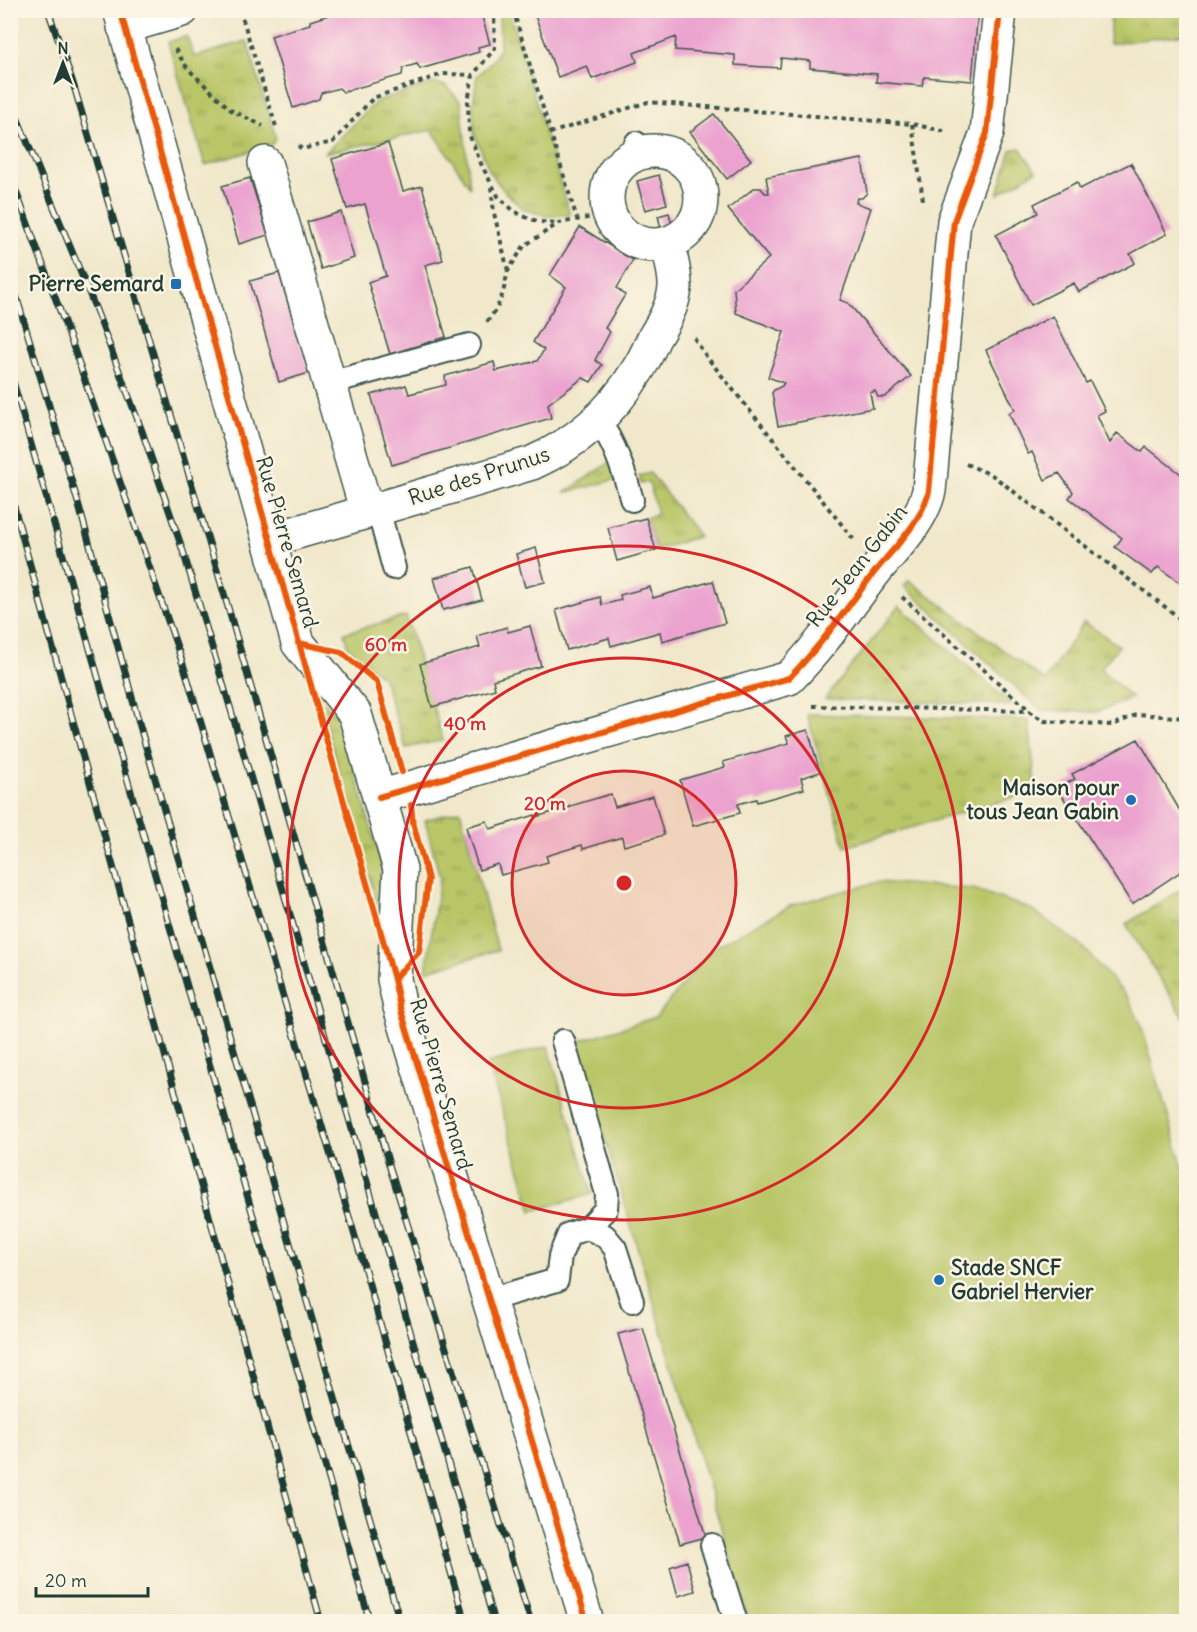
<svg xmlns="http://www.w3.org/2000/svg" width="1197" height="1632" viewBox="0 0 1197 1632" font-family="Delius,sans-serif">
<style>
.grass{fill:url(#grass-tufts);stroke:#6c824e;stroke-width:1.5}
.park{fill:#b9c668;stroke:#6c824e;stroke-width:1.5}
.building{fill:#eba2cf}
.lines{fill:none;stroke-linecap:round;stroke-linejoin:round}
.lane-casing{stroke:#3e574b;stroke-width:26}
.street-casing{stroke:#3e574b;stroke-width:36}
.path{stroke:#3e574b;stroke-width:4;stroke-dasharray:4.5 4.5;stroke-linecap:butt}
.lane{stroke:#fff;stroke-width:22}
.street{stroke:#fff;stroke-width:33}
.rail-casing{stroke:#1f3d34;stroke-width:7}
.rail{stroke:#fcf5e5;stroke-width:4.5;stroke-dasharray:14;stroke-linecap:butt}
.cycleway-casing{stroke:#fcf5e5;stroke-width:10}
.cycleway{stroke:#e8590c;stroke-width:6}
.ring{fill:none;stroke:#d62828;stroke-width:3}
.poi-dot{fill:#1f6fb2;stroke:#fcf5e5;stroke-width:2}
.labels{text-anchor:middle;stroke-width:5;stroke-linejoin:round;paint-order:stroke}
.poi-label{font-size:21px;font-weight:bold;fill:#1f3d34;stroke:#fcf5e5;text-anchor:end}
.street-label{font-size:21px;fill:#1f3d34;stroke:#fcf5e5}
.centre{fill:#d62828;stroke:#fcf5e5;stroke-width:3}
.ring-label{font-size:18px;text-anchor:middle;font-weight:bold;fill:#d62828;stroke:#fcf5e5;stroke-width:5;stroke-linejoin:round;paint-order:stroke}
</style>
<defs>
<pattern id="grass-tufts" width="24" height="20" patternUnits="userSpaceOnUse" patternTransform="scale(1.5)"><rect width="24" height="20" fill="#b9c668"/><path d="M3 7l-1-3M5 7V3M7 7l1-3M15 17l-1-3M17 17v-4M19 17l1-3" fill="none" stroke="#96a256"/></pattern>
</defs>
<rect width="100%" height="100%" fill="#fcf5e5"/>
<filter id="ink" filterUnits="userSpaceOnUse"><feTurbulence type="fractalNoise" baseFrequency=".0167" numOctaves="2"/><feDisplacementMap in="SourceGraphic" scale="12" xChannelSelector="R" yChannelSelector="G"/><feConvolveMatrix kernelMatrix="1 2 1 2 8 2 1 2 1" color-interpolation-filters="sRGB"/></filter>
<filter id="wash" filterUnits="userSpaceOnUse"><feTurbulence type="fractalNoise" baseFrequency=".008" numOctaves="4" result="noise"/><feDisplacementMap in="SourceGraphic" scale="24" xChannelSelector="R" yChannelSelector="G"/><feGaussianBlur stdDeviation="1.35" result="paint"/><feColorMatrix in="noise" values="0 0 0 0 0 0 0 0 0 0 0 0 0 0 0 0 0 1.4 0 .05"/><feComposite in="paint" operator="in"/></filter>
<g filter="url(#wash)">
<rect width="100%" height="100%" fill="#f1e8cb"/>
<path class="grass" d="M1175 10 1186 13V34L1109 44 1111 11Z
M499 11H509L570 215 546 216 524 209 507 194 491 174 474 133 473 104 477 76 493 60 500 47Z
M187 36 194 57 247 41 276 138 271 145 205 165 168 42Z
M433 83 446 86 461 102 470 187 432 130 325 153 377 101Z
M1020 148 1036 171 998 194 1011 150Z
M612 461 618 479 564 493Z
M650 473 699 536 656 550 646 518 657 514 649 482 641 484 639 476Z
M909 580 1045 681 1084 622 1119 646 1100 669 1132 698 1097 712 1041 710 904 586Z
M899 606 1012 705 825 699Z
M406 616 443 740 406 748 383 678 348 647 344 633Z
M318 697 340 719 385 877 380 914Z
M807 714 1029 720 1036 791 845 847Z
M460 810 498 950 426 971 440 878 425 820Z
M1186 886V1021L1126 924Z"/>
<path class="park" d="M878 882 973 889 1031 909 1083 947 1128 998 1141 1024 1186 1178V1621H749L576 1042 656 1017 713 948 792 905Z
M548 1046 592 1194 532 1211 488 1063Z"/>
<g id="blocks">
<path class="building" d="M344 10H480L490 44 478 47 479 52 420 69 417 64 403 68 402 75 343 92 339 88 321 93 319 99 293 108 271 36 310 24V21Z
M533 10H978L972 81 924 77 922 86 876 82 877 74 810 68V61L781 58 780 68 735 65V55L675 50 676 37 634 53 637 62 592 79 587 66 558 77Z
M714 114 751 160 727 179 690 132Z
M388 143 403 191 422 186 443 260 425 265 446 337 390 354 368 282 386 276 365 204 347 209 332 159Z
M862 159 867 193 862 198H857L856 203 871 208 840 300 848 303 911 376 885 397H878L875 391 870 393 873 408 778 426 772 393 774 390 782 386 784 383 768 377 784 332 736 313 734 289 769 258 728 209 754 188H761L765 193H769L766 177Z
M1131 163 1167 234 1130 254 1135 263 1079 292 1074 283 1031 305 996 235 1038 213 1034 204 1077 182 1080 189Z
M659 175 667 204 645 210 637 181Z
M250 178 268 235 239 244 222 186Z
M341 212 354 258 321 269 307 222Z
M669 213 673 229 662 232 658 216Z
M580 227 633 260 617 288 625 295 605 328 610 332 595 360 602 365 591 382 583 378 548 404 551 418 392 465 371 395 406 385 409 394 446 385 445 376 494 362 496 371 537 361 544 350 533 342 566 287 550 275Z
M279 273 309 373 279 382 250 281Z
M1053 316 1086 383 1090 381 1105 411 1097 415 1110 443 1117 433 1142 452 1146 447 1186 478V580L1183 585 1158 567 1152 574 1115 547 1122 538 1069 498 1073 492 1059 473 1045 480 1032 452 1028 454 1009 413 1015 410 986 350Z
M646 518 656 550 617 561 608 528Z
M536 548 545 582 525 587 516 554Z
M473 567 482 600 443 610 434 578Z
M713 581 725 623 662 641 660 632 611 646 609 638 567 650 556 610 600 597 602 605 621 600 620 595 650 587 653 598Z
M530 626 541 666 493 680 495 689 432 707 420 664 480 647 477 636 507 627 508 632Z
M808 730 820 772 801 778 804 789 757 802 756 799 738 804 740 813 693 826 680 780 725 767 723 762 789 743 786 736Z
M1138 739 1186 821V868L1132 904 1057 788 1075 779 1072 774Z
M611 794 615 807 653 796 664 835 624 846 622 837 583 849 582 845 546 856 548 862 501 875 498 864 479 870 466 827 487 821 490 829 535 815V817L571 807 570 806Z
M643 1328 706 1537 680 1544 618 1334Z
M687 1561 695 1591 678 1596 670 1567Z"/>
</g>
</g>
<g filter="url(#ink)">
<use href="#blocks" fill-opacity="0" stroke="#3e574b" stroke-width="1.5"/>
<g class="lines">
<defs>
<path id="lane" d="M636 143 640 153
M329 383 469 345
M598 420C615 443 624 472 632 500
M378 509 394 568
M563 1041 607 1194 606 1209 588 1228
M488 1300 557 1280 560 1256 569 1234 588 1228 605 1236 615 1248 632 1301
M712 1545 736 1622"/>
<path id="street" d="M120 10 298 643 355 714 400 869 394 979 400 1007 587 1622
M124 27 182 10
M607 198a47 47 0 1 1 94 0a47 47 0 1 1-94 0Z
M265 163 367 512 532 463C577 443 612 412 637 371 644 361 649 349 654 338 663 323 673 306 675 288 676 274 670 257 668 243
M270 540 367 512
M379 797 789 678C820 647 846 609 873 574 893 548 921 524 929 491L954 221 987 133 1000 10"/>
</defs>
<use href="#lane" class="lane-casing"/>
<use href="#street" class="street-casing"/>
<path class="path" d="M240 10 277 130
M494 10 495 48 473 75 468 101 469 134 482 166 498 196 514 211 523 216 540 222 559 223
M513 10 577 219
M175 49 188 69 231 110 263 126
M912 124 923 200
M550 133 648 102 912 124 948 132
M298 146 302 149 333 142 373 98 443 74 473 75
M491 187 494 213 508 271
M487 322 497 308 503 293 508 271 524 246 559 223 609 214
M694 338 706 356 855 541
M966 464 992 475 1177 616 1186 628
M902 597 1029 710
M813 706 1029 711 1044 721 1113 725 1138 714 1186 718"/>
<use href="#lane" class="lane"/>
<use href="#street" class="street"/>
<defs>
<path id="rail" d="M48 10 73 83 225 597 390 1168 531 1622
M10 100 96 310 142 431 183 551 234 720 494 1622
M10 175 73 346 186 673 363 1263 465 1622
M10 275 79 506 143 737 400 1622
M10 371 370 1622
M10 492 321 1622"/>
</defs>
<use href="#rail" class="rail-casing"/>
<use href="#rail" class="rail"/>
<defs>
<path id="cycleway" d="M120 10 394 979 400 1007 587 1622
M298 643 341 652 377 682 402 772
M379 797 789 678C820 647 846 609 873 574 893 548 921 524 929 491L954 221 987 133 1000 10
M394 979 419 952 428 879 413 822 411 805"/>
</defs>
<use href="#cycleway" class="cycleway-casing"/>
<use href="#cycleway" class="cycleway"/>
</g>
</g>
<circle cx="624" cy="883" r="112" fill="#d62828" fill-opacity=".12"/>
<g class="ring">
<circle cx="624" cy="883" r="112"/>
<circle cx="624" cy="883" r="225"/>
<circle cx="624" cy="883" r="337"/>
</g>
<g class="poi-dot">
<rect x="170" y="278" width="12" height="12" rx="3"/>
<circle cx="1131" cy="800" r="6"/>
<circle cx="939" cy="1280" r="6"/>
</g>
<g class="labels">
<g class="poi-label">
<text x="164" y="291">Pierre Semard</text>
<text x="1119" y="795">Maison pour<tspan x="1119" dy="24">tous Jean Gabin</tspan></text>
<text x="951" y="1275" text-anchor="start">Stade SNCF<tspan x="951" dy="24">Gabriel Hervier</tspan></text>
</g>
<g class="street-label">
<text transform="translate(479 476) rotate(-18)" y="7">Rue des Prunus</text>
<text transform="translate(287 542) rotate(74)" y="7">Rue Pierre Semard</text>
<text transform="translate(857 566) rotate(-52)" y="7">Rue Jean Gabin</text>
<text transform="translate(441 1084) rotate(74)" y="7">Rue Pierre Semard</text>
</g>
</g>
<circle cx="624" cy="883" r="9" class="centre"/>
<g class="ring-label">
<text x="386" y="651">60 m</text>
<text x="465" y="730">40 m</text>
<text x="545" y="810">20 m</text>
</g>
<rect width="1197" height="1632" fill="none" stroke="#fcf5e5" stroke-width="36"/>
<g transform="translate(63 63)" stroke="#fcf5e5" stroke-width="4.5" paint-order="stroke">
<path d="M0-4.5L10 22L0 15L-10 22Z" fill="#1f3d34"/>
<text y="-9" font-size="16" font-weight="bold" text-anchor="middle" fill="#1f3d34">N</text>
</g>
<path d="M36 1587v9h112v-9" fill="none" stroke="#1f3d34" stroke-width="3"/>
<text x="45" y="1587" font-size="18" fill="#1f3d34" stroke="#fcf5e5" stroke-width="4.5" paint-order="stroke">20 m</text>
</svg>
